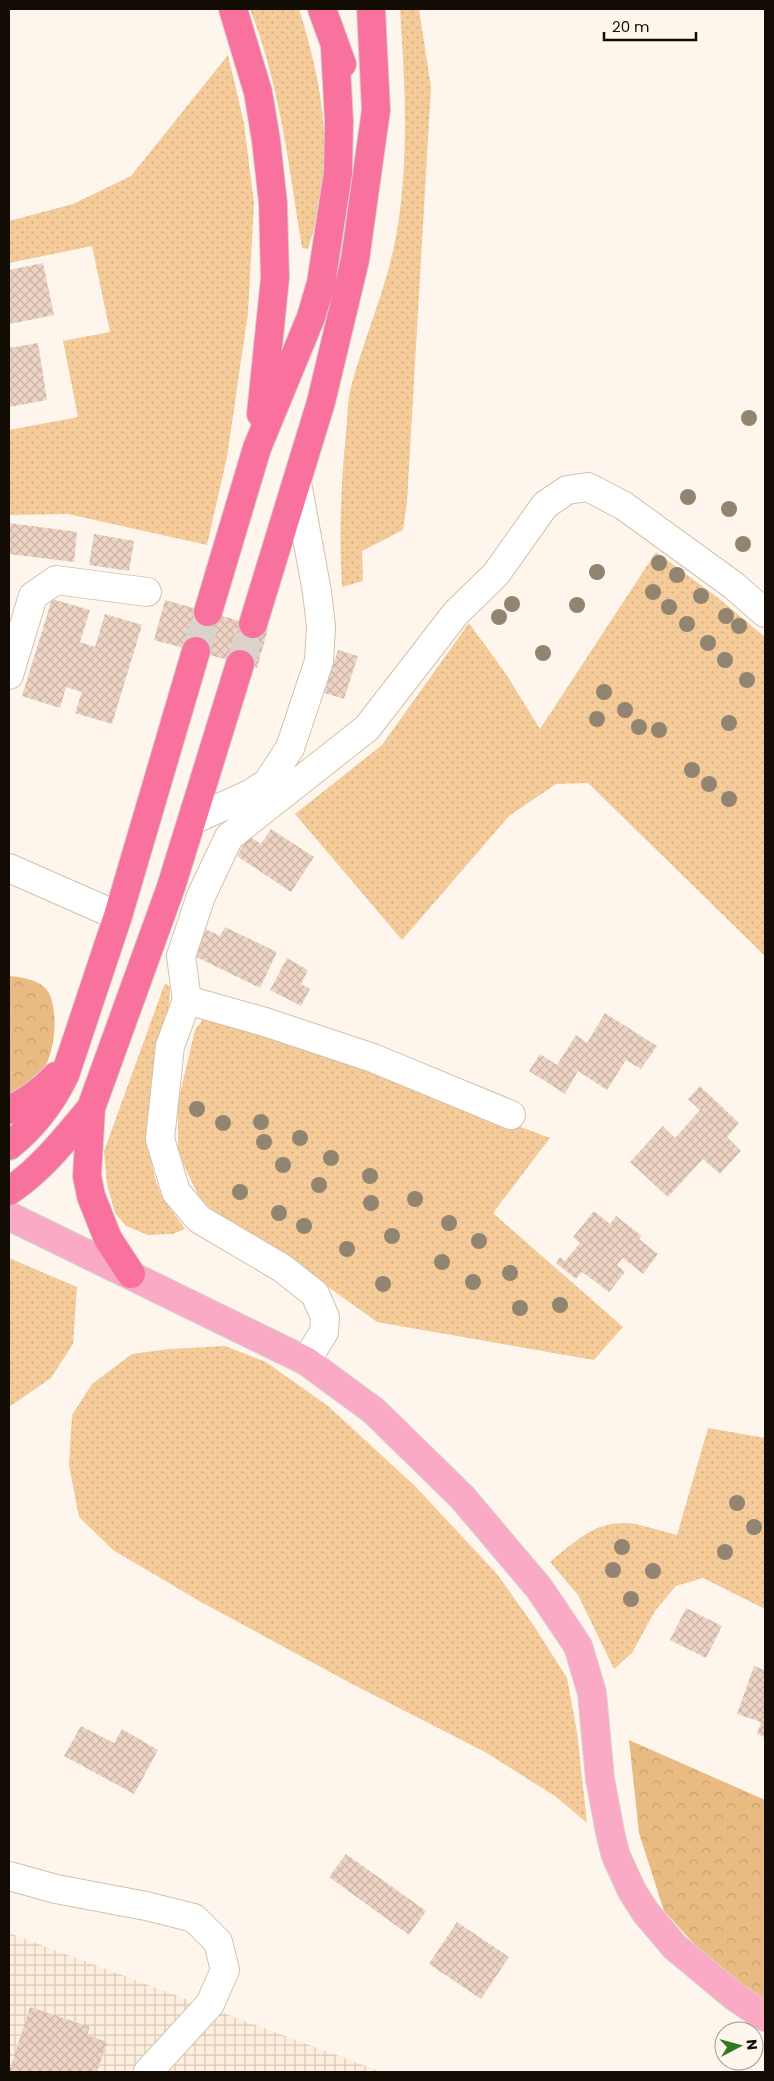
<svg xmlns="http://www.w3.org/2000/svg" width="774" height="2081" viewBox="0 0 774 2081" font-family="Poppins,sans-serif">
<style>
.industrial{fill:url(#industrial-grid)}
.grass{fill:url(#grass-dots)}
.forest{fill:url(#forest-crowns)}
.building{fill:url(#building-cross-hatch)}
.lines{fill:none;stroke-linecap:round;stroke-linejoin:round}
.highway-tunnel{stroke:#dbd3ca;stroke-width:28;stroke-dasharray:28 14;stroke-linecap:butt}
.minor-casing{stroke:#d3c1ab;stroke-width:30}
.major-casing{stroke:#d4d3d2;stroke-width:30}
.highway-casing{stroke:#d4d3d2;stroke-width:30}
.minor{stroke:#fff;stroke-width:28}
.major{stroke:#fbaac5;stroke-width:28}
.highway{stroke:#f9729e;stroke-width:28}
.tree{fill:#918471}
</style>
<defs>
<pattern id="industrial-grid" width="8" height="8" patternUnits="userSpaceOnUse" patternTransform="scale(1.25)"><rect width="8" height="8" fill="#fdeedd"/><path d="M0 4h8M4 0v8" fill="none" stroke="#d8cbbc"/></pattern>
<pattern id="grass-dots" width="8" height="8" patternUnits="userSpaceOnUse" patternTransform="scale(1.25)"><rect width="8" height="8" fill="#f4cb99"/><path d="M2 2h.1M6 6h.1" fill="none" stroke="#d0ad82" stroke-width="1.8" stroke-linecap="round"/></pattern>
<pattern id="forest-crowns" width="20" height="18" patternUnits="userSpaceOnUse" patternTransform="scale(1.25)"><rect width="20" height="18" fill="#e9bb83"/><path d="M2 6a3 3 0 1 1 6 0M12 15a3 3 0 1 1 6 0" fill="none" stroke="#c7a070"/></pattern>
<pattern id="building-cross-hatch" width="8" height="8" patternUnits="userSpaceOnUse" patternTransform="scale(1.25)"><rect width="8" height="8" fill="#ecd3c3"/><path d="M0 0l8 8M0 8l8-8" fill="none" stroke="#c9b4a6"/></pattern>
</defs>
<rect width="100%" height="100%" fill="#fef6ed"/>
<path class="industrial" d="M9 1933 382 2072H9Z"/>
<path class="grass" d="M250 9H299C325 92 336 164 308 249L302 248C289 167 280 85 250 9Z
M400 9H419L431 87 407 502 403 530 362 551 363 581 342 587C339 535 341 484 346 432 348 417 347 401 351 387 365 335 388 285 397 231 409 158 405 82 400 9Z
M228 55 244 123 254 203 248 313 227 457 207 545 68 514 9 515V430L78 417 63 341 110 332 92 246 9 263V221L73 204 131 176Z
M656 552 717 597 765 637V956L588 783 556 784 509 816 402 940 295 814 382 745 469 623 506 674 540 729Z
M165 983 170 987C170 1007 165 1027 161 1047 154 1092 139 1160 165 1201 171 1211 179 1219 185 1229L173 1234 148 1235 126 1226 115 1213 107 1184 104 1151Z
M204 1018 234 1020 550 1138 493 1213 623 1327 594 1360 377 1322 317 1279 223 1221 199 1197 178 1153V1102L195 1030Z
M9 1258 77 1287 73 1344 51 1378 9 1407Z
M225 1346 266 1362 328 1406 415 1486 497 1574 534 1626 567 1678 577 1732 587 1823 555 1796 485 1752 354 1685 201 1602 113 1550 79 1517 69 1465 72 1415 92 1384 132 1354 169 1349Z
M708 1428 765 1438V1609L703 1578 676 1586 655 1611 632 1653 614 1669 578 1595 550 1562C578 1539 600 1516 640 1525 652 1528 665 1532 677 1535Z"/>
<path class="forest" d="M9 976C22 977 42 980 49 993 59 1014 55 1053 42 1072 34 1083 20 1091 9 1098Z
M629 1740 765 1800V2007L730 1983 664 1911 639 1833Z"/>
<path class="building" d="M43 263 54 315 9 324V270Z
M38 343 47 400 9 407V348Z
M9 523 77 532 74 562 9 554Z
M94 534 134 541 129 571 89 565Z
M52 599 90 610 80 642 95 647 105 614 142 625 112 724 75 713 82 692 66 687 60 708 22 696Z
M165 600 268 629 257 668 154 640Z
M338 650 358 656 344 699 324 693Z
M271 829 314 857 291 892 237 856 249 836 261 844Z
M201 927 220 936 225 927 277 952 260 988 188 953Z
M287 958 308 970 301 984 310 989 301 1006 270 990Z
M605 1013 657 1046 641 1069 626 1060 607 1090 578 1071 565 1094 529 1071 540 1054 557 1065 576 1035 587 1043Z
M700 1086 739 1123 727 1137 741 1151 720 1174 703 1159 668 1197 630 1162 663 1126 675 1138 700 1110 688 1099Z
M594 1211 610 1224 616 1216 642 1236 639 1239 658 1254 643 1274 623 1258 617 1265 625 1272 609 1292 582 1272 576 1279 556 1263 560 1257 565 1261 580 1243 573 1237Z
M686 1608 722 1626 706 1658 670 1640Z
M754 1666 765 1670V1737L757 1734 761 1722 737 1714Z
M81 1726 114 1743 122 1729 158 1750 134 1794 64 1756Z
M346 1854 426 1911 409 1935 329 1877Z
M457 1922 509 1957 481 1999 429 1964Z
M30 2007 90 2027 87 2035 107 2042 97 2072H9Z"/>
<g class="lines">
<path class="highway-tunnel" d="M196 651 208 612
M240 664 253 624"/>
<defs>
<path id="minor" d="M9 675 33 596 56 580 147 592
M193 820 250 794 267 783 290 748 319 661 321 626 317 592 297 483
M9 868 118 916
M187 1000 265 1022 373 1058 511 1115
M306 1361 324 1332 325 1317 315 1294 282 1268 199 1219 176 1192 160 1139 170 1046 187 1000 181 956 201 896 229 837 367 728 456 613 496 574 545 505 567 490 588 487 624 506 733 585 765 613
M9 1876 56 1889 146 1906 194 1918 218 1942 225 1970 210 2004 148 2072"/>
<path id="major" d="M9 1216 306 1361 374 1411 462 1497 539 1588 578 1646 592 1693 600 1779 611 1837 616 1856 632 1891 646 1913 675 1947 735 1997 765 2017"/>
<path id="highway" d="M233 9 258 92 266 140 273 203 275 278 261 414
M322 9 342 64
M208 612 257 448 311 317 321 283 338 173 339 121 335 47
M253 624 321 402 355 260 376 110 371 9
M9 1110C28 1101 42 1091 56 1076
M9 1146C34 1126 51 1104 65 1075L118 916 196 651
M9 1191C41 1170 66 1138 91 1108
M131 1274 108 1239 91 1196 87 1176 91 1108 171 887 240 664"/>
</defs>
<use href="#minor" class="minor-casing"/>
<use href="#major" class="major-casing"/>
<use href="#highway" class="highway-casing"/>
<use href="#minor" class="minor"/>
<use href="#major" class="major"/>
<use href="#highway" class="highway"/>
</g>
<g class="tree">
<circle cx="749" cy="418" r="8"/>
<circle cx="688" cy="497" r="8"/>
<circle cx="729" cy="509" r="8"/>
<circle cx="743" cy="544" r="8"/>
<circle cx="659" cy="563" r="8"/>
<circle cx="597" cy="572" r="8"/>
<circle cx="677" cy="575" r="8"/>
<circle cx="653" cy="592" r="8"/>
<circle cx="701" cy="596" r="8"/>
<circle cx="512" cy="604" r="8"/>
<circle cx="577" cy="605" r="8"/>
<circle cx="669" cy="607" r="8"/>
<circle cx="726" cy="616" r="8"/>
<circle cx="499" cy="617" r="8"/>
<circle cx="687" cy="624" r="8"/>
<circle cx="739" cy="626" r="8"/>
<circle cx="708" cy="643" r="8"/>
<circle cx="543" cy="653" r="8"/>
<circle cx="725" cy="660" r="8"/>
<circle cx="747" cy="680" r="8"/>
<circle cx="604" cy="692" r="8"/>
<circle cx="625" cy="710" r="8"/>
<circle cx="597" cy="719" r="8"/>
<circle cx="729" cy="723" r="8"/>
<circle cx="639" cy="727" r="8"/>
<circle cx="659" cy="730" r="8"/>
<circle cx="692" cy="770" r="8"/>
<circle cx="709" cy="784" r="8"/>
<circle cx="729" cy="799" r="8"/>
<circle cx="197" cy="1109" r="8"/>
<circle cx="261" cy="1122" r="8"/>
<circle cx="223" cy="1123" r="8"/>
<circle cx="300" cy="1138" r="8"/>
<circle cx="264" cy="1142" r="8"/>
<circle cx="331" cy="1158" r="8"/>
<circle cx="283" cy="1165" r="8"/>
<circle cx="370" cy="1176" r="8"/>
<circle cx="319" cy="1185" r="8"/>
<circle cx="240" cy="1192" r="8"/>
<circle cx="415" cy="1199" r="8"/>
<circle cx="371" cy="1203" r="8"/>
<circle cx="279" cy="1213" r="8"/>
<circle cx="449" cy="1223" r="8"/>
<circle cx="304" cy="1226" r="8"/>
<circle cx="392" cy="1236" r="8"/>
<circle cx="479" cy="1241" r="8"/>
<circle cx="347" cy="1249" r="8"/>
<circle cx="442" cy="1262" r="8"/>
<circle cx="510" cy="1273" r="8"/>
<circle cx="473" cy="1282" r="8"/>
<circle cx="383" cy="1284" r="8"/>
<circle cx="560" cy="1305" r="8"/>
<circle cx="520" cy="1308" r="8"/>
<circle cx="737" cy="1503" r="8"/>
<circle cx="754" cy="1527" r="8"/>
<circle cx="622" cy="1547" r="8"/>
<circle cx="725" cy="1552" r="8"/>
<circle cx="613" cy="1570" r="8"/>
<circle cx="653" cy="1571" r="8"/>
<circle cx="631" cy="1599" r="8"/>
</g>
<rect width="774" height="2081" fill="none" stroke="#120c05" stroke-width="20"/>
<g transform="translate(739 2046) rotate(84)"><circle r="24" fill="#fef6ed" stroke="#a09890"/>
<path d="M0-4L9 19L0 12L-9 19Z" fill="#2e7a22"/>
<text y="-8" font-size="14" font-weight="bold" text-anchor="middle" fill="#120c05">N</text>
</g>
<path d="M604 32v8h92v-8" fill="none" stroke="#120c05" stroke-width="2.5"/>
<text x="612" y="32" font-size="15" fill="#120c05" stroke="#fef6ed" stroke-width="4" paint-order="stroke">20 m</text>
</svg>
